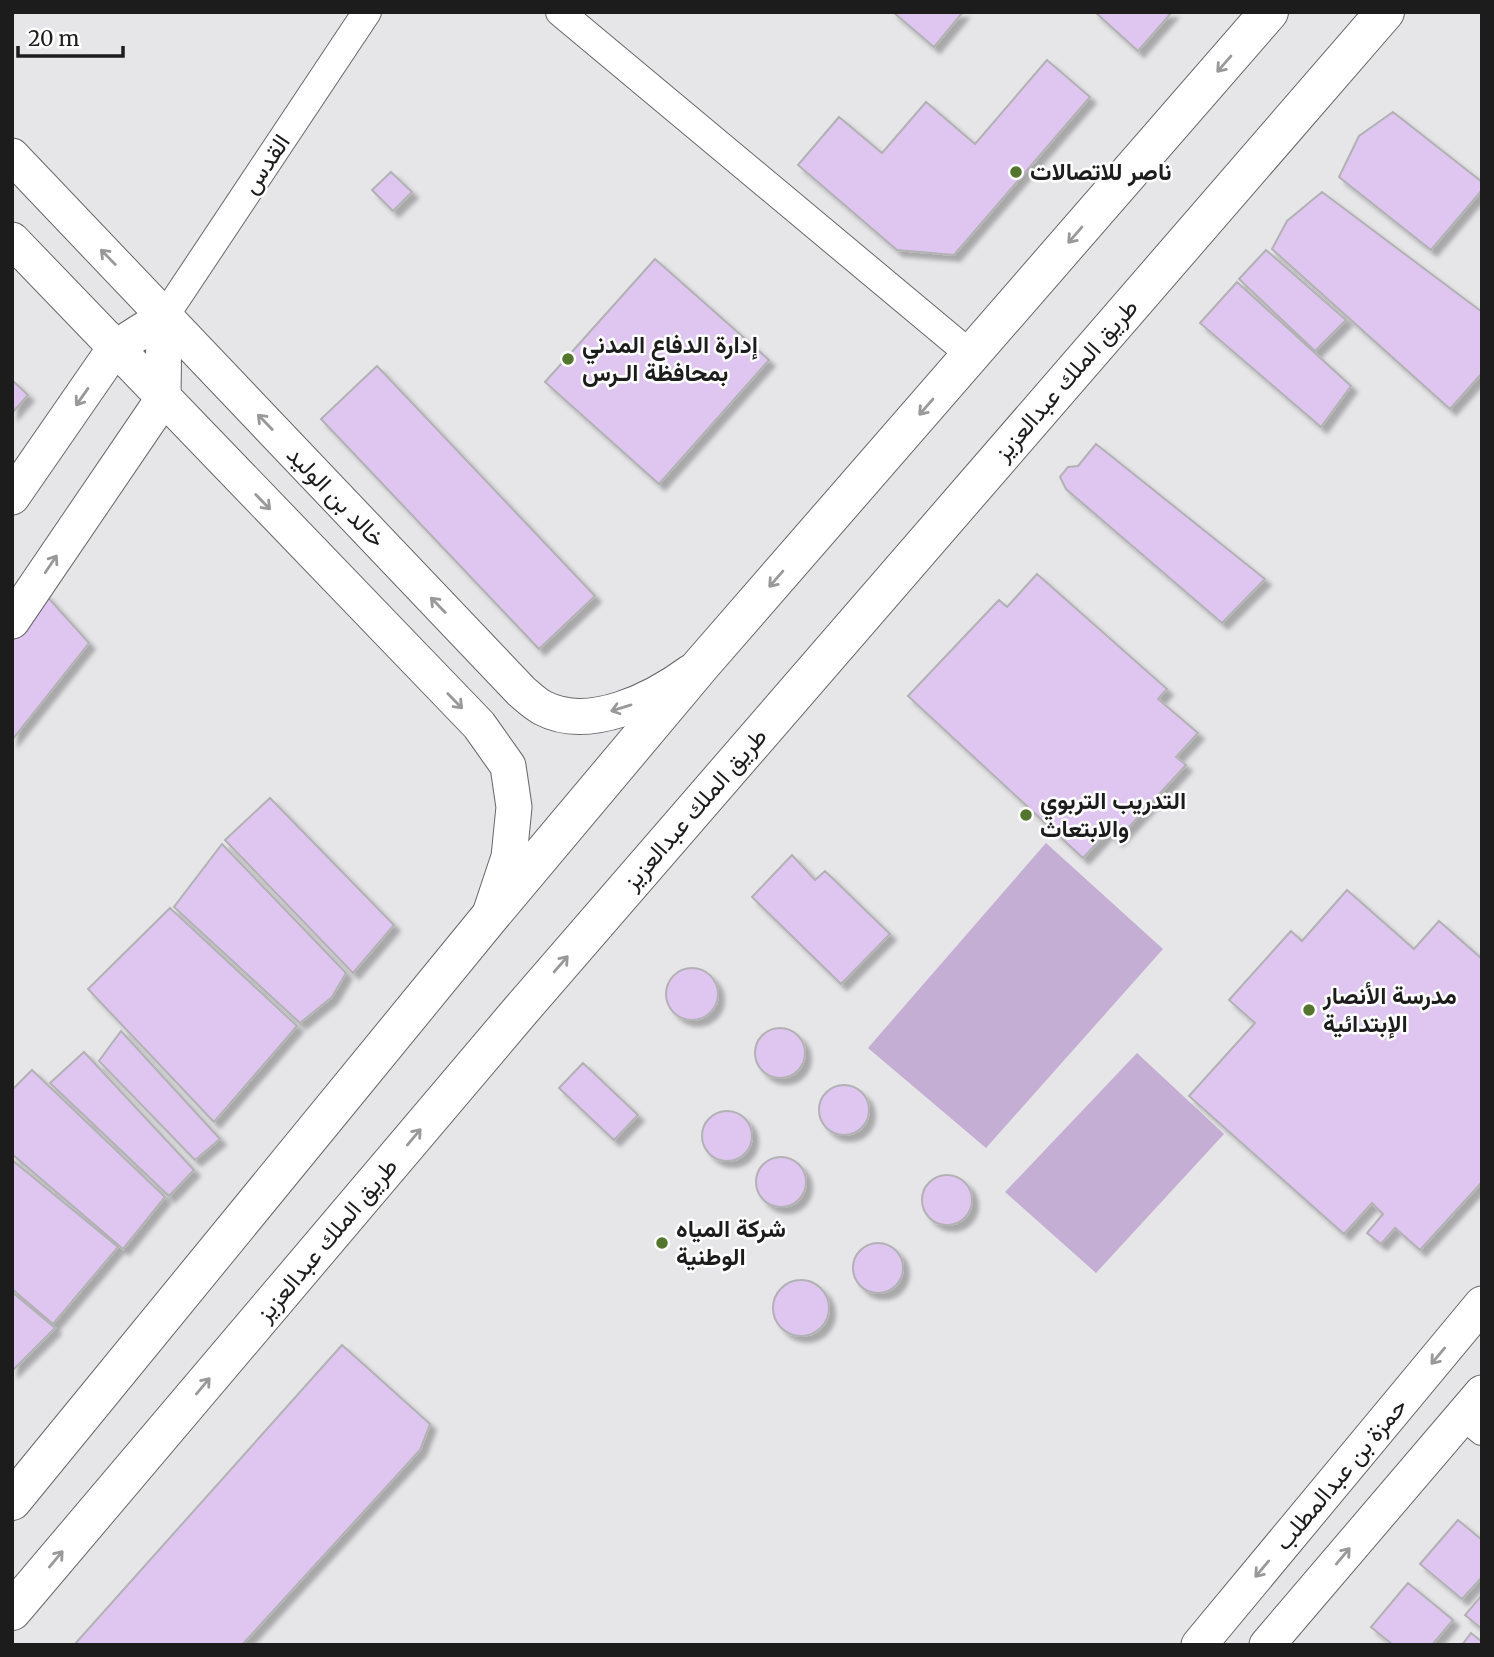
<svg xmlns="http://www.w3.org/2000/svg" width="1494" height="1657" viewBox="0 0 1494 1657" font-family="Merriweather,Vazirmatn,serif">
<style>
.green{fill:#c4aed4}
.building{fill:#dfc6f1;stroke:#b2b1b4;stroke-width:2;filter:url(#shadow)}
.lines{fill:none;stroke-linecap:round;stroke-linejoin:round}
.minor-casing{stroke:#686669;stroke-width:30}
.tertiary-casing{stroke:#686669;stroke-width:37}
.trunk-casing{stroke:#686669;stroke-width:40}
.minor{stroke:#fff;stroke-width:28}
.tertiary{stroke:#fff;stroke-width:35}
.trunk{stroke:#fff;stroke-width:38}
.oneway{stroke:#999}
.poi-dot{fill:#53752d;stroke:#fff;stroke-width:2.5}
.labels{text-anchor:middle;stroke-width:5;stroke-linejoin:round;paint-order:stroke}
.street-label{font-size:24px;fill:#1c1c1d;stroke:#fff}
.poi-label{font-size:24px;font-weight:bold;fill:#1c1c1d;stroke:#fff;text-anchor:start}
</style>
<defs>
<filter id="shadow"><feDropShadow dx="6" dy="6" stdDeviation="2" flood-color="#0004"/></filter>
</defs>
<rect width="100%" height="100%" fill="#e6e5e7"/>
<path class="green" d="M1046 843 1163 949 986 1148 868 1048Z
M1137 1053 1224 1134 1096 1273 1005 1192Z"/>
<path class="building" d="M893 12H963L934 47Z
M1095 12H1172L1138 51Z
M1047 60 1090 97 954 255 897 250 798 165 839 117 882 153 926 102 975 144Z
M1393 112 1482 182V190L1431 250 1339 177 1359 136Z
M391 172 412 192 393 211 372 190Z
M1322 192 1482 312V373L1450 409 1272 249 1287 221Z
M1266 250 1346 320 1315 351 1239 279Z
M655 259 769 360 659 484 545 382Z
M1237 282 1351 386 1321 427 1200 323Z
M377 366 595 596 539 649 321 419Z
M12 380 28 395 12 413Z
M1096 444 1265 579 1222 623 1066 489 1060 477 1068 467 1078 466Z
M1037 574 1167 689 1158 699 1198 733 1176 757 1186 765 1117 840 1108 831 1083 858 908 696 999 600 1007 607Z
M44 593 89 643 12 740V639Z
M270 798 394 925 353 973 225 840Z
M222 844 346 973 332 997 300 1023 174 907Z
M792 855 815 880 825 871 890 934 841 984 752 897Z
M1347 890 1414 949 1439 921 1482 959V1182L1420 1250 1395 1228 1381 1244 1367 1233 1383 1214 1372 1203 1344 1234 1189 1096 1255 1023 1229 1000 1291 931 1302 941Z
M170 908 297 1026 214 1122 88 989Z
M666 994a26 26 0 1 1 52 0a26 26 0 1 1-52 0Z
M755 1053a25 25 0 1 1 50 0a25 25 0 1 1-50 0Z
M121 1031 220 1139 195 1160 99 1061Z
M84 1052 194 1170 169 1196 50 1083Z
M583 1063 638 1115 614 1140 559 1088Z
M32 1070 165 1197 123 1249 12 1154V1090Z
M819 1110a25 25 0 1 1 50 0a25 25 0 1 1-50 0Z
M702 1136a25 25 0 1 1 50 0a25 25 0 1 1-50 0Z
M756 1182a25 25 0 1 1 50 0a25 25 0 1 1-50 0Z
M12 1160 118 1247 53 1324 12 1289Z
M922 1200a25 25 0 1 1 50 0a25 25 0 1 1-50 0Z
M853 1268a25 25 0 1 1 50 0a25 25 0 1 1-50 0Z
M773 1308a28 28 0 1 1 56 0a28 28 0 1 1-56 0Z
M12 1292 55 1328 12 1371Z
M342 1345 430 1424 420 1450 242 1645H74Z
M1458 1520 1482 1540V1577L1462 1599 1420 1564Z
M1408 1583 1453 1620 1432 1645H1393L1371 1627Z
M1482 1595V1629L1465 1615Z
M1471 1633 1482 1642V1645H1462Z"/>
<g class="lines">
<defs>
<path id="minor" d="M560 12 971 355
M164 317 367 12
M1463 1415 1482 1431"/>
<path id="tertiary" d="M12 156 521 691C528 697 535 704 543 708 589 732 653 700 691 672
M12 240 479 725 508 766 514 807 509 857 490 914
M12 497 115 348 164 317
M12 621 163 399 164 317
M1199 1645 1482 1304
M1267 1645 1482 1393"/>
<path id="trunk" d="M12 1501 488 919 702 664 1269 12
M12 1611 521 1010 1385 12"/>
</defs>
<use href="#minor" class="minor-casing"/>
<use href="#tertiary" class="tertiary-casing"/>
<use href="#trunk" class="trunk-casing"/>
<use href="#minor" class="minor"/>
<use href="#tertiary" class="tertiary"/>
<use href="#trunk" class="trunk"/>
</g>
<defs><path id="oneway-shaft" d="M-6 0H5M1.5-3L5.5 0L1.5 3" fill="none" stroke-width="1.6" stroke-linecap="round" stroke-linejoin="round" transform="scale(1.75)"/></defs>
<g class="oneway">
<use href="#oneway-shaft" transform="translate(1224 64) rotate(131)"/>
<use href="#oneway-shaft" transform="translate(1075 235) rotate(131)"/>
<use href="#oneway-shaft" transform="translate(108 257) rotate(-134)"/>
<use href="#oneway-shaft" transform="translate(82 397) rotate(125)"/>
<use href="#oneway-shaft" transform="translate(926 407) rotate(131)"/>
<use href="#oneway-shaft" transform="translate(265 422) rotate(-134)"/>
<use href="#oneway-shaft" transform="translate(263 502) rotate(46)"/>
<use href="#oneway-shaft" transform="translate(51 564) rotate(-56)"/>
<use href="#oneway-shaft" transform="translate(776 579) rotate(131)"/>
<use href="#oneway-shaft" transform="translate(438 605) rotate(-134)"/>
<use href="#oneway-shaft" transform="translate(455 701) rotate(46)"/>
<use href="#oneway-shaft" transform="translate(621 708) rotate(163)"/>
<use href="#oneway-shaft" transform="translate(561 964) rotate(-49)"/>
<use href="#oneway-shaft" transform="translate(414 1137) rotate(-50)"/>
<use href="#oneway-shaft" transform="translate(1438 1356) rotate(130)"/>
<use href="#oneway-shaft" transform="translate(203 1386) rotate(-50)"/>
<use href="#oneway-shaft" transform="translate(1343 1556) rotate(-50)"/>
<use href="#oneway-shaft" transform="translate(56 1559) rotate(-50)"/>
<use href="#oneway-shaft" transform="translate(1262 1569) rotate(130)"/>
</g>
<g class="poi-dot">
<circle cx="1016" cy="172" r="7"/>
<circle cx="568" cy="359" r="7"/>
<circle cx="1026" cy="815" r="7"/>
<circle cx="1309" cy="1010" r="7"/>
<circle cx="662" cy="1243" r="7"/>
</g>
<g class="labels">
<g class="street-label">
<text transform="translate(266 164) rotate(-56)" y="8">القدس</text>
<text transform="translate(1066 380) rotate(-49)" y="8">طريق الملك عبدالعزيز</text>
<text transform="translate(336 497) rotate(46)" y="8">خالد بن الوليد</text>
<text transform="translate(695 809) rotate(-49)" y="8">طريق الملك عبدالعزيز</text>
<text transform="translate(327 1240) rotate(-50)" y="8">طريق الملك عبدالعزيز</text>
<text transform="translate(1341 1474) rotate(-50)" y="8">حمزة بن عبدالمطلب</text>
</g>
<g class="poi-label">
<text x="1030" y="180">ناصر للاتصالات</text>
<text x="582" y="353">إدارة الدفاع المدني<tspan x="582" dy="28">بمحافظة الـرس</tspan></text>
<text x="1040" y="809">التدريب التربوي<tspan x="1040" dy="28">والابتعاث</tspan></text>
<text x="1323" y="1004">مدرسة الأنصار<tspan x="1323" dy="28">الإبتدائية</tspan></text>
<text x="676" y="1237">شركة المياه<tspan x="676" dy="28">الوطنية</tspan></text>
</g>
</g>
<rect width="1494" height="1657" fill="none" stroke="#1c1c1d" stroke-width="28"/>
<path d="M18 46v10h105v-10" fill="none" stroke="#1c1c1d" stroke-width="3.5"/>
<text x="28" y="46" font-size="21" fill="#1c1c1d" stroke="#ffffff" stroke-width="5" paint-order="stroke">20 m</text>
</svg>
